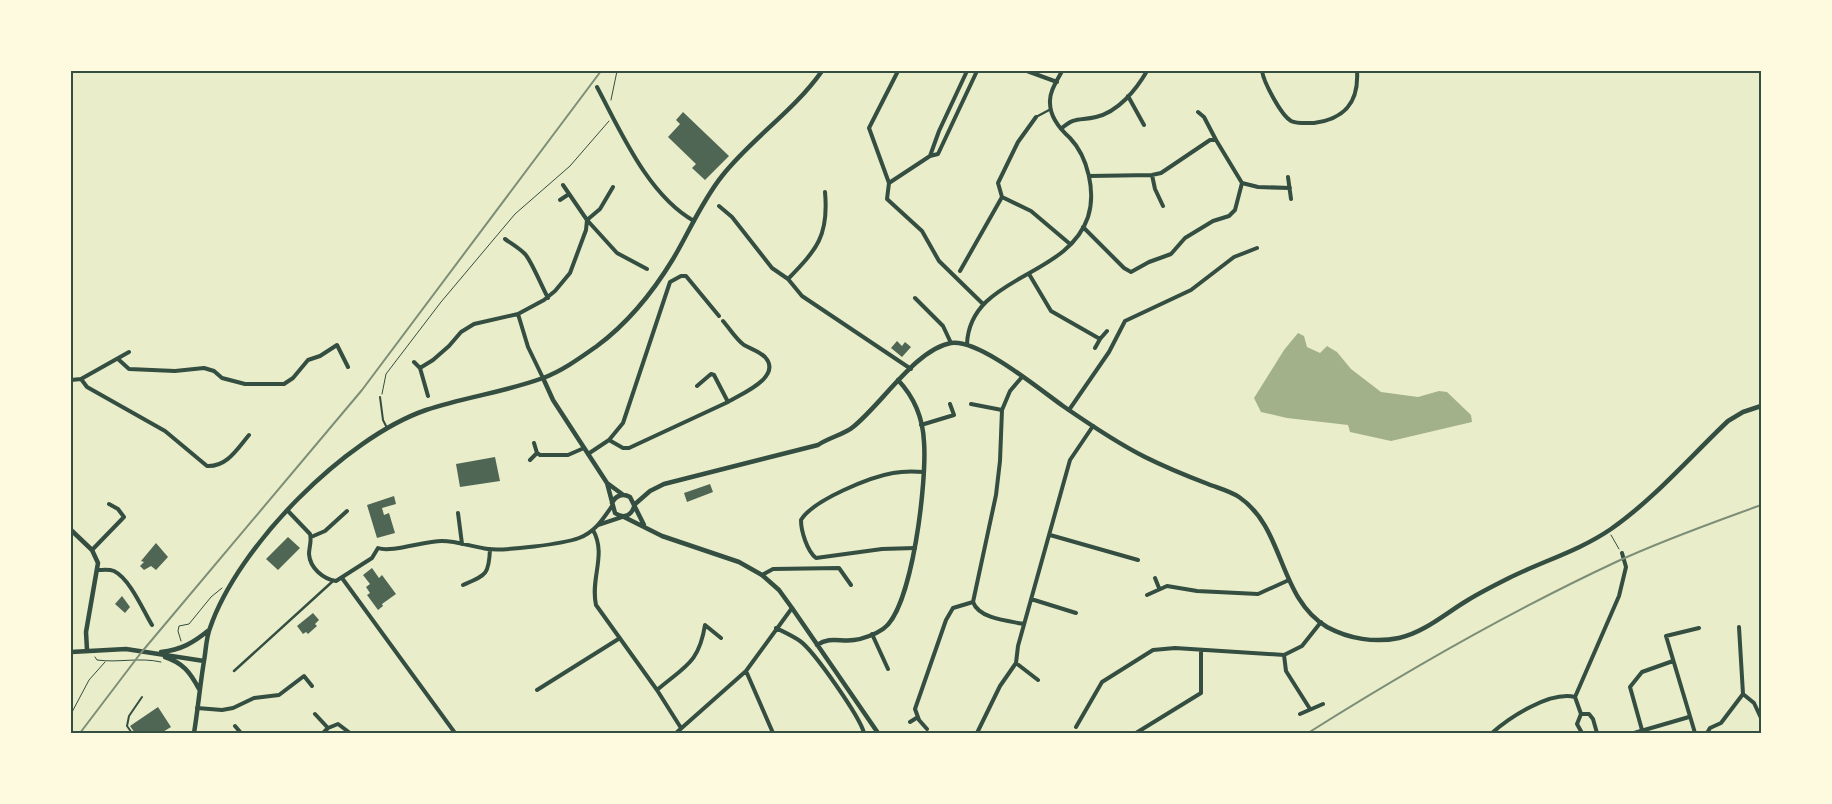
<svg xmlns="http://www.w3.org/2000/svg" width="1832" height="804" viewBox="0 0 1832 804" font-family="'Playfair Display',serif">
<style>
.water{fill:#a3b18a}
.building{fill:#4f6655}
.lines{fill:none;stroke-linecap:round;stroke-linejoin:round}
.path{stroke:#344e41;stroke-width:1}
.service{stroke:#344e41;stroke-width:2}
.pedestrian{stroke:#344e41;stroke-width:2.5}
.minor{stroke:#344e41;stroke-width:4}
.tertiary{stroke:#344e41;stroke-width:4.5}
.rail{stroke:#7c8e77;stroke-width:2}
.neatline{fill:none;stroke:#344e41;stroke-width:2}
</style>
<rect width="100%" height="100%" fill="#e9edc9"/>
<path class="water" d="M1298 333 1304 336 1307 347 1320 353 1327 346 1337 352 1351 369 1381 392 1418 397 1439 391 1447 392 1471 415 1472 422 1391 441 1350 432 1348 425 1287 418 1261 412 1254 398 1284 350Z"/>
<path class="building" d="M683 112 729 156 705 180 692 168 696 164 668 137 680 124 676 120Z
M897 341 902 346 905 342 911 347 902 357 891 348Z
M495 457 500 481 460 487 456 464Z
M710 484 713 492 687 502 684 493Z
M394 496 396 504 382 508 384 515 389 513 395 533 377 538 367 505Z
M288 537 300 548 278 570 266 559Z
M156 543 168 557 156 570 151 566 144 570 140 566 144 562 141 561Z
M372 568 379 578 382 575 396 594 382 604 383 606 378 610 367 595 370 593 366 587 370 584 363 575Z
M122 596 130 607 125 613 115 604Z
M313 613 319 620 315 624 317 626 308 634 306 632 303 634 297 626Z
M158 707 171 727 161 733H135L130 726Z"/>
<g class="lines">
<path class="path" d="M611 100 617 71
M382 394 386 374 441 302 515 214 570 166 609 121
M1611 535 1619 549
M181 641 178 631 179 626 189 624 211 597 222 588
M95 657 97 660C118 663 140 657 161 662
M71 714 89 680 105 662"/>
<path class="service" d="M380 397 383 420 387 428
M132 733 127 726 129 716 142 697"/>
<path class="pedestrian" d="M1036 117 1051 109
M234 671 333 581"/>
<path class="minor" d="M898 71 869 128 889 183 887 199 922 231 939 261 983 304
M1027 71 1057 82
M1262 71C1264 83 1281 115 1291 121 1297 124 1307 123 1314 123 1345 119 1359 102 1357 71
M597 87C621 132 648 195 694 221
M1128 96 1144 125
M1198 112 1204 117 1216 140
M1036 117 1018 142 998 183 1002 197 1031 211 1070 244
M1061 129C1075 116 1080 121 1096 117 1118 112 1136 90 1147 71
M930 156 938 154 977 71
M1152 175 1155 189 1163 206
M1089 176 1152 175 1161 173 1210 140H1216L1242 183 1258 187 1290 188
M1288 177 1291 199
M889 183 930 156 939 131 967 71
M613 187 600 209 587 220 617 253 647 269
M560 200 569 194
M719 206 732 217 772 268 788 279 802 296 911 369
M1083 227 1124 268 1131 272 1149 262 1171 254 1185 238 1213 221 1229 216 1235 210 1242 183
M505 239C512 244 519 248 525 254 531 260 542 287 548 298
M960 271 1002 197
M1029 274 1051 311 1100 339 1107 331
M788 279C817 249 829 236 825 192
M915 298 943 326 951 343
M518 314 528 347 543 378
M967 344C970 275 1067 279 1088 217 1096 192 1088 157 1070 138 1060 129 1050 117 1050 103 1049 92 1057 81 1062 71
M1095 348 1100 339
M118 359 129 369 175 371 204 368 214 371 222 378 245 384H284L293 378 308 360 320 356 337 345 348 367
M414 362 420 368 428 396
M420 368 433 360 449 346 461 332 474 324 518 314 544 300 555 291 570 273 586 230 587 220 563 185
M1022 377 1010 391 1002 410 1000 461 996 495 973 602C979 619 1009 621 1024 624
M81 379 87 387 165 431 207 466C227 467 237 449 249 435
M71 380 81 379 129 352
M697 386 711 374 714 375 728 402C741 394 783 377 765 357 759 351 751 349 744 345 736 339 730 329 723 321
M971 404 1002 410
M1069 410 1109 352 1125 321 1191 290 1234 257 1257 248
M921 425 954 415 950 404
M609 440 623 448H629L728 402
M534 443 537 453 540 455H568L584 448
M588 454 609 440 623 423 670 282 681 276H686L719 316
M530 460 537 453
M288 511 310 534C312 541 309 547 309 554 310 568 323 579 336 581L372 558 378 548C391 553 424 541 442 541 457 541 473 547 488 549 506 551 563 544 579 538 595 532 603 519 612 506
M458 513 462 544
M598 525 622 517
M593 530C607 555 590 578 596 605L657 690 681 728
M1050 535 1138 560
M311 537 325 531 347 511
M915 548 882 549 816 558C807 551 801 531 801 520 813 500 870 477 893 473 903 471 913 471 924 472
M92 550 124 517 118 509 109 504
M98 570C103 570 109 569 114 571 130 579 143 610 152 625
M762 575 773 569 839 568 851 585
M342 578 455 733
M1155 578 1159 588
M463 585C486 575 489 575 490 549
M1147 595 1167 586 1197 591 1258 594 1289 580
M1031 599 1076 613
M776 628C784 632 793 636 800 641 814 651 860 717 864 733
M872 634 888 669
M1284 655 1286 671 1310 709
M1016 663 1038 680
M746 671 773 733
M537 690 620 638
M657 690C685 666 699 663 705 625L721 638
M1743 694 1754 703 1761 718
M197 708 222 710 233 708 254 698 279 695 304 676 312 686
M315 714 328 728
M1300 714 1323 704
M1581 714 1575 697 1619 596 1626 567 1622 553
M910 722 918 717
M235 726 241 733
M1076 727 1102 682 1153 650 1175 648 1284 655 1302 646 1321 622
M927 729 919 720 915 709 946 620 953 608 973 602
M1642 730 1630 687 1642 672 1673 661
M323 733 328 728 338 724 350 733
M676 733 746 671 792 608
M977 733 1000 686 1016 663 1018 646 1070 460 1093 426
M1136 733 1201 693V650
M1492 733C1510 717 1550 691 1575 697
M1582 733 1577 724 1581 714H1589L1593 719 1597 733
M1634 733 1689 717
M1695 733 1666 636 1699 628
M1707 733 1710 728 1721 723 1743 694 1739 627"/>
<path class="tertiary" d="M543 378 553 400 607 483 615 513C623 519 631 516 634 507
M607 483 622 494
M612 503C616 495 623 493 630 497L644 525
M634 505 650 491 664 484 818 445C828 438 845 434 853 427 881 405 916 349 951 343 979 339 1039 389 1063 406 1089 424 1117 443 1145 457 1165 467 1187 476 1208 484 1218 488 1230 491 1239 497 1285 528 1278 598 1327 627 1349 639 1375 643 1399 638 1425 632 1446 613 1468 600 1481 592 1495 585 1509 578 1543 561 1579 551 1611 529 1654 499 1690 457 1728 421L1743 412 1761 406
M624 517 662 536 739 562 762 575 779 590 792 608 878 733
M71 530 92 550 98 563 86 632 87 650
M817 645C830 636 840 642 854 640 863 639 876 634 883 629 913 608 927 479 924 442 923 419 914 397 898 380
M71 652 126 649 204 661
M161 652C181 650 193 643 209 630
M165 657C183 663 190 672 199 689
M194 733C198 709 200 685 204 661 206 650 206 638 210 628 238 546 345 438 426 410 465 397 505 392 543 378 562 371 580 358 597 346 628 323 653 292 673 259 689 232 702 201 722 176 752 138 794 111 822 71"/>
<path class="rail" d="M80 733 140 654 362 390 601 71
M1308 733C1408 670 1509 612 1616 562 1663 540 1712 523 1761 505"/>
</g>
<rect width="1832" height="804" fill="none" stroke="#fefae0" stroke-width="145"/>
<rect x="72" y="72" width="1688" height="660" class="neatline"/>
</svg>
